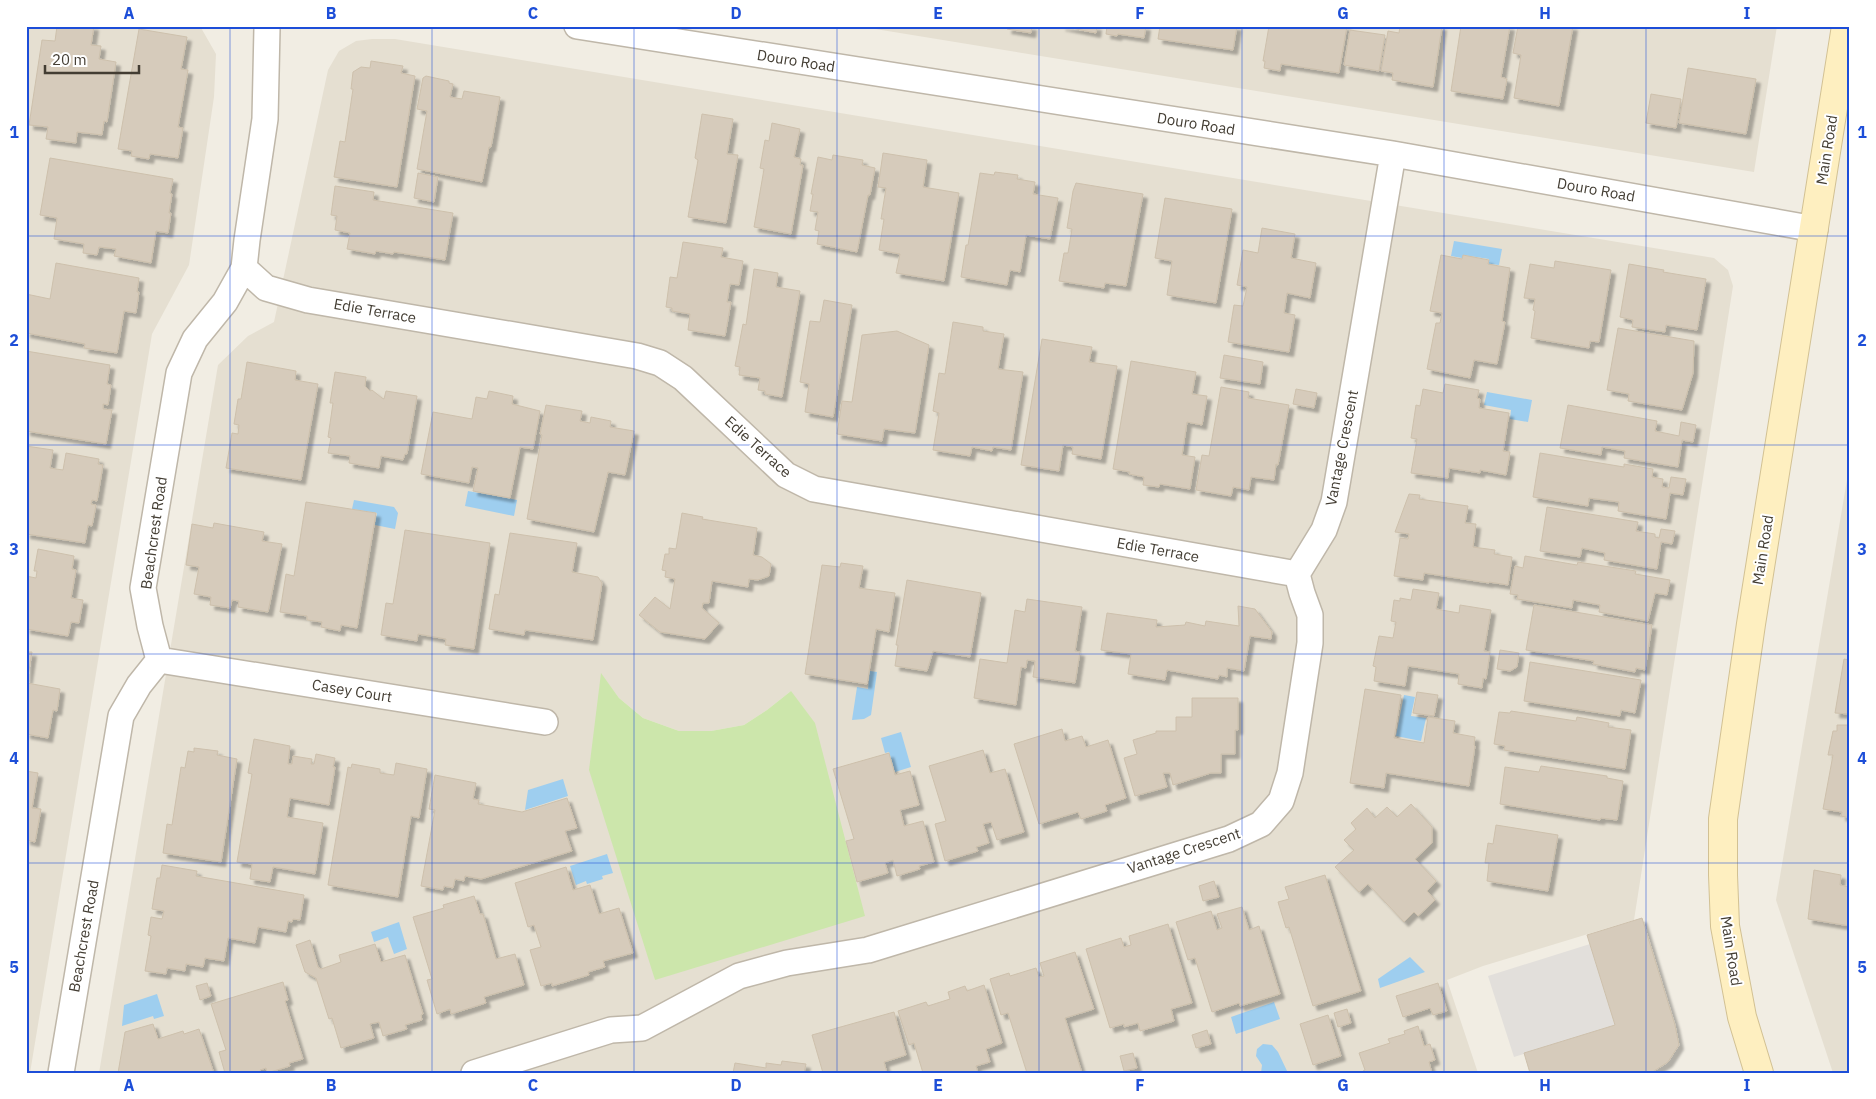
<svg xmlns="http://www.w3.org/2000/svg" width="1876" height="1099" viewBox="0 0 1876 1099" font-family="'IBM Plex Sans',sans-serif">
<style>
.residential{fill:#e5dfd1;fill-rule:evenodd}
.green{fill:#cce6ab}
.parking{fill:#e2dfdb}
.water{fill:#9eceef}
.building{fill:#d6cbbb;stroke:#cdc0ac;filter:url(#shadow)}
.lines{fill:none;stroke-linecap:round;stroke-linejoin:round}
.street-casing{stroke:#bfb7a9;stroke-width:28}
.secondary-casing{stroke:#d2c193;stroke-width:30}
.street{stroke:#fff;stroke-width:25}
.secondary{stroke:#feefc0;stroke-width:28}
.grid{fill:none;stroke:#1d4ed8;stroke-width:1;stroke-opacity:0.55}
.labels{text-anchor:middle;stroke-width:4;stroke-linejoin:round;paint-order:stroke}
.street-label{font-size:15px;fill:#433d33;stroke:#fff}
.neatline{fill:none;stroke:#1d4ed8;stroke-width:2}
.grid-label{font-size:16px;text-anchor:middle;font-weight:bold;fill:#1d4ed8}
</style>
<defs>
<filter id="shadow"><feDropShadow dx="4.5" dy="4.5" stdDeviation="1" flood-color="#0004"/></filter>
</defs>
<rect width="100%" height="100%" fill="#f1ede3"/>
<path class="residential" d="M26 26H200L216 54 214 97 189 265 152 334 30 1073H26Z
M857 26H1777L1754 172Z
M372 39H395L1714 258 1728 270 1733 286 1634 920 1483 966 1447 980 1478 1073H99L218 365 248 336 274 322 328 70 339 51 356 41ZM601 674 619 698 643 718 679 731H711L744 725 767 710 791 691 655 980Z
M1850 462V1073H1833L1776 900Z"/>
<path class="green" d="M601 673 619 698 643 718 679 731H711L744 725 767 710 791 691 815 723 865 916 655 980 589 770Z"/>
<path class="parking" d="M1590 944 1615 1025 1514 1057 1488 976Z"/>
<path class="water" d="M1454 241 1502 249 1499 265 1489 264V259L1463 255 1462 258 1451 256Z
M1487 392 1532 400 1528 422 1510 419 1511 410 1484 405Z
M468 491 517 500 514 516 465 506Z
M354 500 394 507 398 513 395 529 375 525 377 513 352 509Z
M870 671 877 672 871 715 864 719 852 720 857 687 868 689Z
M1404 695 1415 697 1411 716 1426 718 1421 741 1396 736Z
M901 732 911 767 895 772 889 752 885 753 881 738Z
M563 779 568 796 525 810 528 790Z
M607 854 613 873 602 876 603 879 587 884 586 881 576 885 570 866Z
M399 922 407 949 394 954 388 937 374 942 371 932Z
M1410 957 1425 972 1380 988 1378 979Z
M157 994 164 1016 154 1019 153 1016 122 1026 124 1005Z
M1274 1002 1280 1019 1236 1034 1231 1017Z
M1263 1044 1272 1045 1278 1052 1288 1073H1261L1262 1065 1256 1056 1257 1049Z"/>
<path class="building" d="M57 26H94L91 45 101 46 99 59 116 62 107 122 104 121 102 135 77 132 76 143 46 139 48 127 29 125 42 40 55 41Z
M1008 26H1032L1031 33 1007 29Z
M1061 26H1097L1096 33Z
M1107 26H1146L1144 38 1118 34 1117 36 1106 34Z
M1160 26H1237L1233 50 1158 39Z
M1269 26H1347L1339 73 1281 64 1280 71 1264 68 1265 61H1263Z
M1400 26H1442L1433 87 1392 80 1393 73 1381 71 1388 31 1399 33Z
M1461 26H1510L1501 77 1507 79 1503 99 1451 91Z
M1518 26H1573L1559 106 1514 98 1521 55 1513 53Z
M139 29 187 37 181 69 188 70 178 127 183 128 178 158 150 154 149 159 131 156 132 151 118 149Z
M1350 30 1385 35 1379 71 1344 65Z
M371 61 403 66 401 73 415 76 397 187 334 177 340 141 345 142 353 89H351L353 72 361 67 370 68Z
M1688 68 1756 79 1746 134 1679 123Z
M426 76 449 81V83L453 84 450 97 462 99 464 91 500 97 491 147H489L482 182 417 169 427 111 417 109 423 78Z
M1651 94 1681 99 1676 128 1646 123Z
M702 114 733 119 727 154 738 155 726 223 688 217 698 160 695 158Z
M772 123 800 129 794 157 801 159 800 165H803L791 234 754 227 764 169 760 168 765 140 769 141Z
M883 153 927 160 923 187 959 193 944 281 896 273 900 254 879 250 884 219H881L886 188 878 187Z
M833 155 863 160 862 165 875 168 870 195H868L857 252 817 244 819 231 815 230 818 212 810 211 813 194H811L818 157 832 160Z
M50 158 173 179 170 193 172 194 169 213H171L168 233 156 231 151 263 114 256 116 249 99 247 97 255 83 253 84 244 54 239 57 218 40 215Z
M995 172 1018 175 1017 179 1035 182 1033 194 1058 198 1050 239 1026 235 1020 272 1010 270 1007 285 961 277 966 245H968L980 173 994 175Z
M418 173 438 177 434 202 414 198Z
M1076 183 1143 194 1126 286 1105 283 1104 288 1059 281 1064 253H1068L1072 229 1067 228 1073 191Z
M335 186 374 192 373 200 453 213 445 260 394 252 393 254 376 251 375 254 347 249 350 233 335 230 337 216 331 215Z
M1165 198 1232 209 1216 303 1167 295 1172 261 1155 258Z
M1262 228 1295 234 1291 258 1316 263 1310 298 1287 293 1284 313 1295 315 1289 352 1228 342 1234 305 1243 306 1247 287 1237 285 1243 250 1258 253Z
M683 242 723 248 721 257 743 261 739 285 730 284 727 302H731L725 336 688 330 690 314 672 311V308L666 307 670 277 677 278Z
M1441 255 1462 259 1463 255 1489 260 1488 264 1510 268 1502 321 1505 322 1497 364 1474 360 1470 378 1427 369 1436 323H1440L1442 313 1430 311Z
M1555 261 1611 270 1599 342 1590 341 1589 348 1531 338 1535 311 1533 310 1535 299 1524 298 1530 264 1554 268Z
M56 263 139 278 137 292H139L136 313 124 311 117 353 84 348 85 344 26 333V294L50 299Z
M1629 264 1664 270 1663 272 1706 279 1697 330 1666 325 1665 332 1632 327 1633 320 1620 317Z
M754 269 778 273 776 287 800 291 782 397 765 394V391L758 390 760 378 739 375 740 367 735 366 743 324 746 325Z
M824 300 852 305 833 417 805 412 809 384 800 382 810 321 820 322Z
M953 322 983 327V331L1004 334 998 369 1023 372 1011 450 993 447 992 451 972 447 970 456 933 450 939 413 933 411 939 373 945 374Z
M1618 328 1694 341 1693 373 1682 410 1628 401 1629 394 1607 390Z
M897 331 929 345 915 433 884 429 882 441 837 434 842 401 852 402 862 335Z
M1042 339 1092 347 1089 362 1117 366 1101 459 1072 454 1073 447 1063 445 1059 471 1021 465Z
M26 351 110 365 107 384 111 385 108 405 103 404V409L112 410 106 444 26 431Z
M1224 355 1263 362 1260 384 1220 378Z
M1131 361 1196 372 1192 394 1207 396 1202 425 1187 422 1182 455 1195 457 1190 489 1160 484 1159 487 1143 485 1144 477 1129 474 1130 472 1113 469Z
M247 362 296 371 295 380 318 384 301 480 226 468 232 433 238 434 239 425 234 424 238 399H241Z
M335 372 366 377 365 386 370 391 372 390 382 398 384 399 386 391 417 396 407 454H405L403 460 381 456 379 468 349 463 350 456 328 453 331 438 328 437 333 403H330Z
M1445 384 1479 390 1477 398 1480 399 1479 408 1509 413 1503 451 1510 452 1506 475 1480 470V473L1449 468 1448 478 1411 473 1417 439 1411 438 1416 405 1420 406 1423 389 1443 393Z
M1221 387 1249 392 1248 398 1289 405 1278 465 1276 464 1274 480 1251 477 1249 490 1233 487 1231 496 1196 490 1202 455 1209 456Z
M1296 389 1317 393 1314 408 1293 404Z
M489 391 513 396 512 404 540 411 533 449 520 447 510 498 473 491 478 468 472 467 469 483 421 474 433 412 472 419 476 397 487 399Z
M546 405 582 411 580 421 590 423 591 417 611 421 610 427 634 431 625 475 608 472 594 532 527 519 542 435 540 434Z
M1568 405 1657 421 1655 431 1679 436 1681 422 1696 425 1693 442 1682 440 1678 467 1624 458 1625 451 1602 447 1601 455 1560 448Z
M26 446 53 450 50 468 63 470 66 453 99 459 98 464 103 465 97 501 92 500 91 504 96 505 92 526 88 525 85 543 26 534Z
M1540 453 1624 467V464L1653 469 1652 477 1663 479 1662 487 1669 488 1671 477 1686 479 1683 495 1670 493 1666 519 1618 511 1619 502 1589 498 1588 506 1533 497Z
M1409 494 1420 495 1419 499 1468 506 1465 523 1476 524 1473 547 1495 550 1494 554 1512 557 1508 585 1489 582V583L1424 573 1423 580 1394 576 1400 538 1408 539 1409 534 1395 532Z
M306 502 376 513 357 628 341 625 340 631 321 627 322 622 307 620V616L280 612 286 574 294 576Z
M1547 507 1638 522 1636 531 1655 534V537L1659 538 1661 529 1675 531 1672 544 1661 542 1657 569 1604 560 1605 553 1582 548 1580 557 1540 551Z
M682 513 703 517 702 519 757 528 753 555 762 557 771 564 769 576 758 580 749 579 748 587 712 581 709 603H703L702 608 719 623 705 639 660 632 639 615 655 597 670 609 675 579 665 577 666 571 662 570 665 554H669V548L676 549Z
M214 523 264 532 262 541 282 544 268 612 238 607 239 601 232 600 230 608 210 605 211 597 194 594 199 567 186 565 192 524 213 528Z
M405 530 490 543 474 649 445 645 446 639 418 634 417 641 381 635 386 603 393 604Z
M510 533 577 543 572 572 598 577 602 583 593 640 525 630 524 635 489 629 495 594 499 595Z
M38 549 74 556 72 569 76 570 71 598 83 600 79 623 71 622 68 636 26 629V576L36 578 37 571H34Z
M1525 556 1577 565 1578 562 1636 571 1635 574 1670 580 1667 595 1655 593 1648 621 1599 612 1600 605 1573 600 1572 608 1517 599 1518 595 1510 594 1515 566 1523 568Z
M841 563 863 566 859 588 895 593 889 632 876 629 867 684 805 674 822 565 840 567Z
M907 580 981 593 970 657 933 651 927 671 895 666 898 645H896Z
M1413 589 1439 593 1436 609 1459 613 1460 605 1491 610 1484 651 1490 652 1486 679 1483 678 1482 688 1458 684 1459 674 1408 666 1405 686 1374 681 1376 667 1373 666 1379 636 1393 638 1396 622 1391 621 1394 600 1400 601V598L1411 600Z
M1027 599 1082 607 1075 651 1080 652 1075 683 1033 677 1035 661 1027 660 1026 668 1021 667 1016 705 974 698 980 659 1007 663 1015 610 1025 612Z
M1534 605 1652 625 1645 670 1636 668 1635 672 1593 664 1594 661 1526 650Z
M1238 606 1255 609 1272 632 1271 639 1250 636 1244 671 1227 668V677L1219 675 1218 679 1167 670 1165 680 1128 674 1131 654 1101 650 1107 613 1157 620 1156 627 1185 625 1186 622 1205 626 1206 621 1239 626Z
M1500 650 1519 653 1517 667 1510 671 1497 669Z
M26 652H32L27 683 60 689 57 711 53 710 48 738 26 734Z
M1844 659 1850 660V714L1835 713Z
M1530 662 1641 680 1635 713 1621 710 1620 716 1524 701Z
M1365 689 1401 695 1394 738 1424 743 1428 717 1455 721 1453 733 1475 737 1474 745 1475 746 1469 786 1386 773 1384 788 1350 783Z
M1417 692 1438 695 1434 716 1413 713Z
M1192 698H1238V730H1235V754H1221V773H1211L1173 785 1170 773H1163L1167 787 1135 796 1124 758 1137 754 1133 740 1156 733V731H1176V717H1192Z
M1511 711 1576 721 1577 717 1609 723 1608 727 1631 730 1625 769 1504 750 1505 746 1494 744 1499 712 1510 713Z
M1837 725H1850V818L1841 816 1842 812 1823 809 1833 755H1828L1833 731H1837Z
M1062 729 1065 741 1082 736 1086 747 1108 740 1126 798 1105 805 1107 811 1081 819 1078 812 1039 824 1014 744Z
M254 739 290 746 288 764H292L293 756 312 759 311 764H314L316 754 335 758 333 767H335L329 805 290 798 287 817 323 823 315 874 273 867 270 882 250 879 252 864 237 862 252 774 248 773Z
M194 748 218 751 217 755 237 759 221 862 163 853 167 824 172 825 181 767 185 768 188 751 194 752Z
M983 750 990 773 1005 769 1024 832 997 840 991 822 983 824 989 843 976 847 978 851 945 861 935 824 946 821 929 766Z
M889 753 895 775 910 771 919 805 900 810 904 826 923 821 934 862 919 866 920 869 897 876 893 860 885 863 888 873 857 882 846 841 854 839 833 769Z
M396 763 427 769 419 818 411 816 398 897 328 885 348 767 351 768 352 764 380 769V773L394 775Z
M1541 766 1607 776V778L1623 781 1617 820 1601 818 1600 820 1500 804 1505 767 1539 772Z
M26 771 38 773 32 808 41 809 35 842 26 840Z
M435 775 476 783 473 799 479 800 478 804 522 812 567 798 577 828 565 831 572 851 481 879 465 876 464 881 455 879 453 888 444 886 443 890 421 886 435 810 429 809Z
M1411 804 1432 827V843L1415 859 1436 881 1427 891 1435 900 1418 916 1414 912 1404 922 1368 884 1359 892 1335 867 1354 850 1344 840 1356 829 1351 823 1367 808 1375 818 1387 807 1397 817Z
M1496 825 1558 835 1548 891 1487 881 1489 863H1485L1488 843 1493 844Z
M162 865 197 871 196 876 304 895 300 920 293 919 292 922 288 921 286 932 258 927 255 943 228 938 224 961 205 958 203 967 186 964 185 971 167 968 166 974 145 971 151 936 148 935 151 917 162 919 164 911 152 909 157 878H160Z
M566 867 573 890 590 885 599 914 619 908 633 953 603 961 605 967 588 972 589 975 552 986V983L541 986 530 950 541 947 534 925 528 927 515 883Z
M1814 870 1841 875 1840 885 1850 887V926L1808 919Z
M1325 875 1361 991 1313 1006 1289 927 1286 928 1278 902 1289 899 1285 887Z
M1214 881 1219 897 1203 901 1199 886Z
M474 896 480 914H483L496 959 515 954 524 985 484 997 486 1003 451 1014 450 1009 437 1014 427 980 432 979 413 917 444 908 443 905Z
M1242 907 1249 930 1259 926 1280 994 1240 1006 1239 1003 1212 1012 1195 958 1188 960 1176 922 1211 911 1217 930 1222 928 1217 914Z
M1642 918 1675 1025 1679 1045 1668 1062 1651 1073H1530L1524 1053 1615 1025 1587 935Z
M1168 924 1192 1003 1171 1009 1174 1021 1140 1031 1138 1023 1124 1027V1024L1110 1028 1086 949 1121 938 1124 947 1131 945 1129 936Z
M310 940 318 967 321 969 341 962 339 955 375 944 381 962 405 955 423 1014 421 1015 422 1020 405 1025 407 1029 383 1036 379 1022 370 1024 374 1038 341 1048 332 1018 329 1019 316 978 305 972 296 945Z
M1075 952 1094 1009 1065 1018 1082 1073H1027L1008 1013 1001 1015 990 979 1009 973 1010 976 1036 968 1039 977 1044 976 1040 963Z
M283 982 288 1000 285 1001 303 1059 289 1063 290 1066 267 1073 266 1068 260 1070 261 1072 259 1073H225L219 1052 226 1050 211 1004Z
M207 983 211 996 200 1000 196 986Z
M1438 983 1447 1011 1433 1015 1430 1008 1403 1017 1396 996Z
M984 985 1002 1043 986 1049 990 1062 976 1066 978 1073H923L914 1043 909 1045 898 1011 926 1002 928 1006 950 999 948 992 965 986 967 991Z
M1347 1009 1351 1023 1338 1027 1334 1013Z
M894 1012 906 1055 884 1062 887 1073H823L812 1035Z
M1328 1015 1341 1056 1313 1065 1300 1024Z
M153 1024 158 1039 183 1031 184 1034 199 1029 214 1073H118L125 1032Z
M1418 1026 1424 1046 1430 1044 1435 1060 1429 1062 1432 1073H1363V1071L1365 1070 1359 1053 1390 1043 1388 1039 1405 1034 1404 1031Z
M1207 1030 1211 1044 1196 1048 1192 1035Z
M1133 1053 1137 1068 1124 1071 1120 1056Z
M782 1061 806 1064 804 1073H733L735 1063 766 1068V1063L781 1065Z"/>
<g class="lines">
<defs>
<path id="street" d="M577 26 1393 154 1815 229
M244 268 266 288 308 300 637 356 660 363 683 378 786 475 814 489 1297 574
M159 660 545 722
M61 1073 121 716 139 685 159 660 150 626 143 588 179 373 195 339 225 302 244 268 247 240 265 119 267 28
M474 1073 611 1030 642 1028 739 976 787 963 868 950 1229 839 1261 824 1281 801 1290 773 1310 643V615L1302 593 1297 574 1324 530 1334 502 1393 154"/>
<path id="secondary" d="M1759 1073 1742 1017 1725 926 1723 875V819L1751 624 1846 26"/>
</defs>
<use href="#street" class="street-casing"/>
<use href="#secondary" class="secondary-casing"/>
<use href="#street" class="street"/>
<use href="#secondary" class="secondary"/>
</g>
<path class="grid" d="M230 26V1073M432 26V1073M634 26V1073M837 26V1073M1039 26V1073M1242 26V1073M1444 26V1073M1646 26V1073M26 236H1850M26 445H1850M26 654H1850M26 863H1850"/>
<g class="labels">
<g class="street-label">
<text transform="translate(796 61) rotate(9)" y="5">Douro Road</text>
<text transform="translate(1196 124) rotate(9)" y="5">Douro Road</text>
<text transform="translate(1827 150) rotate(-81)" y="5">Main Road</text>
<text transform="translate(1596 190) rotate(10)" y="5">Douro Road</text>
<text transform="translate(375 311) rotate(10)" y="5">Edie Terrace</text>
<text transform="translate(758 447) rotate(42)" y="5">Edie Terrace</text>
<text transform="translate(1342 448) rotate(-79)" y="5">Vantage Crescent</text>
<text transform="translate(154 533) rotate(-82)" y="5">Beachcrest Road</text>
<text transform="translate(1158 550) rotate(10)" y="5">Edie Terrace</text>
<text transform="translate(1763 550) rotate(-81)" y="5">Main Road</text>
<text transform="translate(352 691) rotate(9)" y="5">Casey Court</text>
<text transform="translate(1184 851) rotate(-18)" y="5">Vantage Crescent</text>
<text transform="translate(84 936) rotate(-80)" y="5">Beachcrest Road</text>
<text transform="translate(1731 951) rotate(81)" y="5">Main Road</text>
</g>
</g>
<rect width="1876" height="1099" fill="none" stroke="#ffffff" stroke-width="55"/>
<path d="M45 65v8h94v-8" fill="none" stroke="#433d33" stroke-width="2.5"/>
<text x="52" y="65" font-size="15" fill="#433d33" stroke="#ffffff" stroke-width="4" paint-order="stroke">20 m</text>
<rect x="28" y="28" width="1820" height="1044" class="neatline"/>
<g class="grid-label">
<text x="129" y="19">A</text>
<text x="331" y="19">B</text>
<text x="533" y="19">C</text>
<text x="736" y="19">D</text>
<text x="938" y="19">E</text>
<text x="1140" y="19">F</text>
<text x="1343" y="19">G</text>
<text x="1545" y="19">H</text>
<text x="1747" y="19">I</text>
<text x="14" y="138">1</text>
<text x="1862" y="138">1</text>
<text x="14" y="346">2</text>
<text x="1862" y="346">2</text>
<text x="14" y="555">3</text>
<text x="1862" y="555">3</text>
<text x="14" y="764">4</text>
<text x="1862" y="764">4</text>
<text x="14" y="973">5</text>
<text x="1862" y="973">5</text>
<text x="129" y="1091">A</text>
<text x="331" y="1091">B</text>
<text x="533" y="1091">C</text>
<text x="736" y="1091">D</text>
<text x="938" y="1091">E</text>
<text x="1140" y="1091">F</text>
<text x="1343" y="1091">G</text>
<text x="1545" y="1091">H</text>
<text x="1747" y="1091">I</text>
</g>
</svg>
